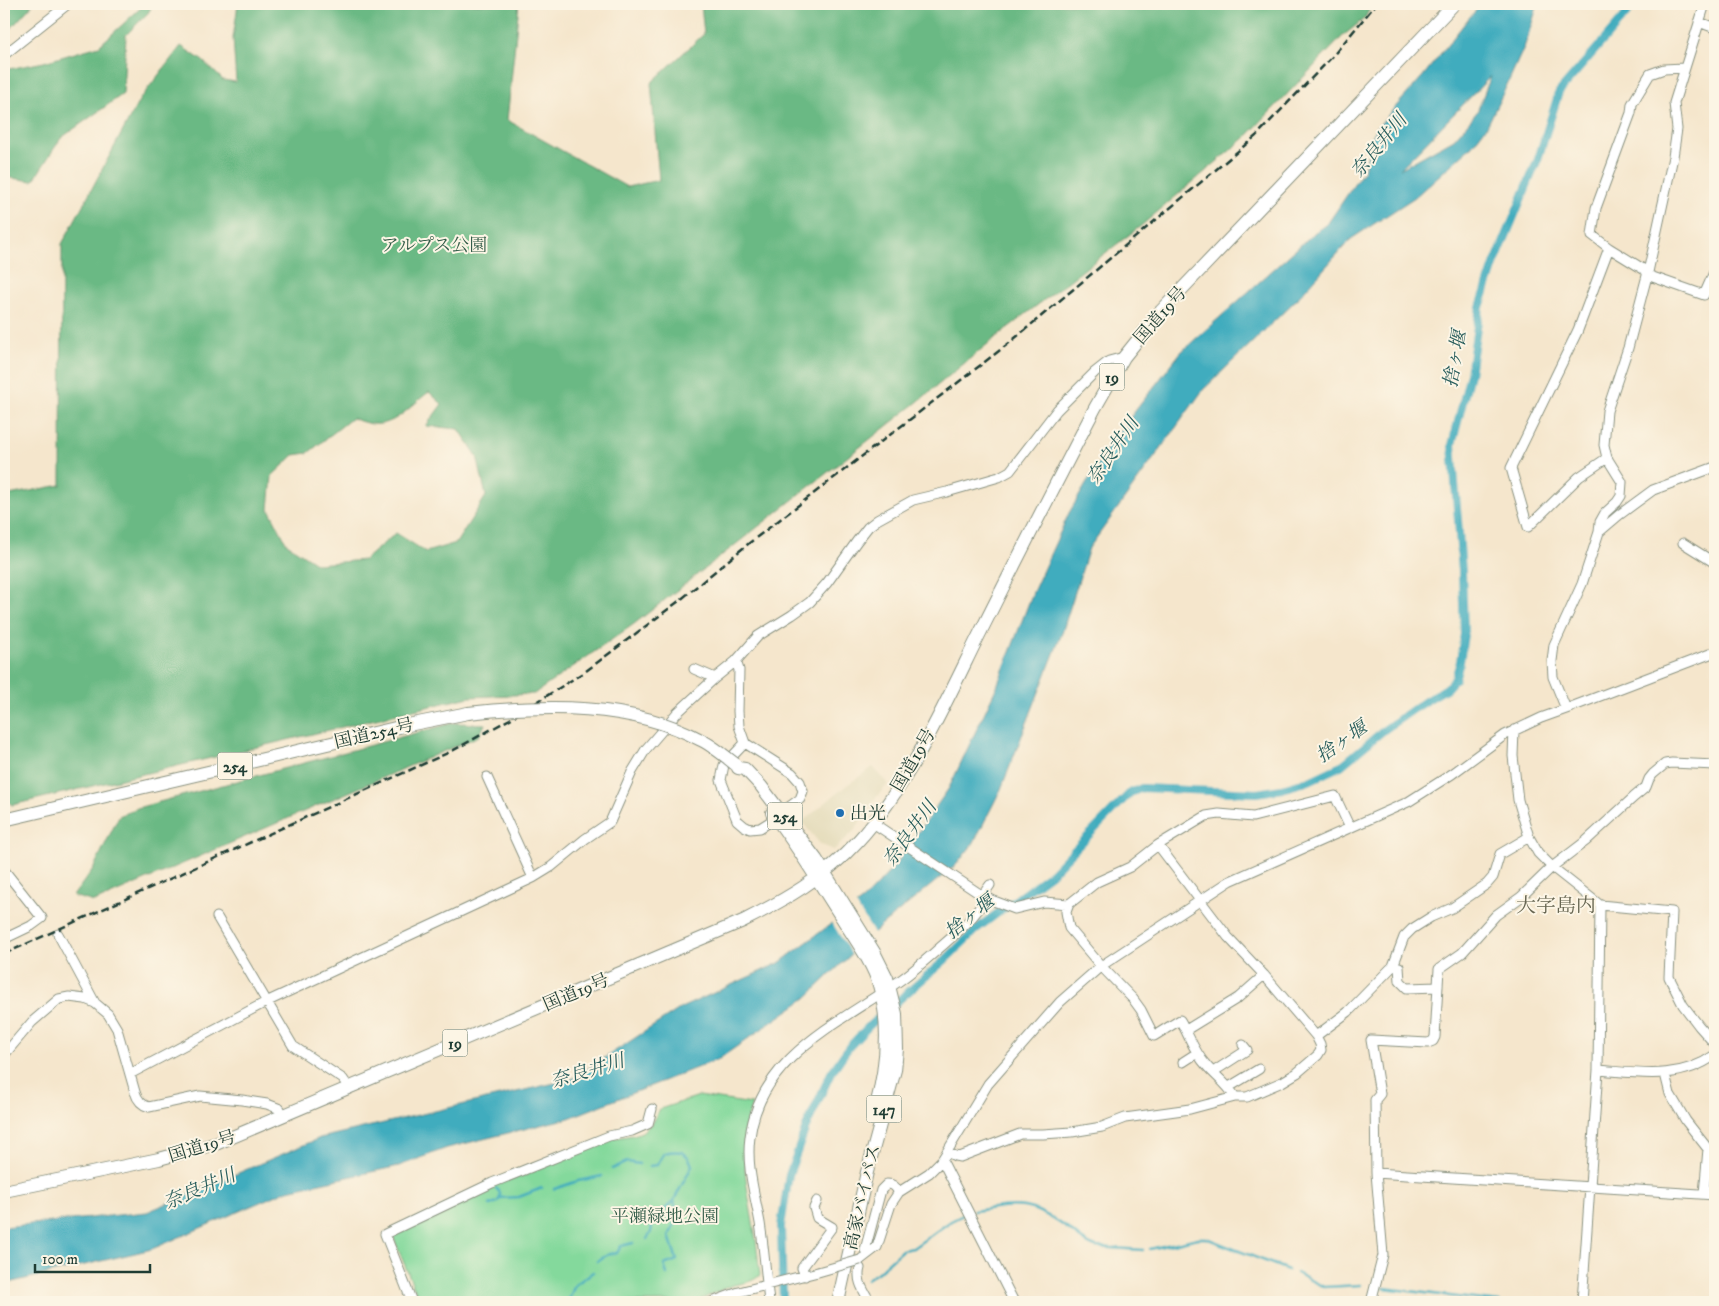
<svg xmlns="http://www.w3.org/2000/svg" width="1719" height="1306" viewBox="0 0 1719 1306" font-family="'IM FELL DW Pica','Noto Serif JP',serif">
<style>
.built{fill:#e4dbba}
.green{fill:#84d99c;stroke:#528b68}
.forest{fill:#6bb984;stroke:#457b5c;fill-rule:evenodd}
.water{fill:#3facbe;stroke:#2f7479;fill-rule:evenodd}
.pier{fill:#f5e6cc}
.lines{fill:none;stroke-linecap:round;stroke-linejoin:round}
.stream{stroke:#3facbe;stroke-width:2.5}
.canal{stroke:#3facbe;stroke-width:8}
.minor-casing{stroke:#8a9280;stroke-width:11}
.highway-casing{stroke:#8a9280;stroke-width:14}
.minor{stroke:#fff;stroke-width:9}
.highway{stroke:#fff;stroke-width:12}
.rail{stroke:#1f3d34;stroke-width:2.5;stroke-dasharray:8 4;stroke-linecap:butt}
.minor-bridge-casing{stroke:#8a9280;stroke-width:11;stroke-linecap:butt}
.highway-bridge-casing{stroke:#8a9280;stroke-width:14;stroke-linecap:butt}
.minor-bridge{stroke:#fff;stroke-width:9}
.highway-bridge{stroke:#fff;stroke-width:12}
.poi-dot{fill:#1f6fb2;stroke:#fcf5e5;stroke-width:2}
.labels{text-anchor:middle;stroke-width:4;stroke-linejoin:round;paint-order:stroke}
.shield{fill:#fcf5e5;stroke:#617469;stroke-width:1}
.shield-label{font-size:16px;font-weight:bold;fill:#1f3d34}
.park-label{font-size:18px;fill:#335c49;stroke:#fcf5e5}
.street-label{font-size:18px;fill:#1f3d34;stroke:#fcf5e5}
.poi-label{font-size:18px;fill:#1f3d34;stroke:#fcf5e5;text-anchor:start}
.water-label{font-size:19px;font-style:italic;fill:#295e5d;stroke:#fcf5e5}
.quarter-label{font-size:20px;fill:#676652;stroke:#fcf5e5}
</style>
<rect width="100%" height="100%" fill="#fcf5e5"/>
<filter id="ink" filterUnits="userSpaceOnUse"><feTurbulence type="fractalNoise" baseFrequency=".02" numOctaves="2"/><feDisplacementMap in="SourceGraphic" scale="10" xChannelSelector="R" yChannelSelector="G"/><feConvolveMatrix kernelMatrix="1 2 1 2 8 2 1 2 1" color-interpolation-filters="sRGB"/></filter>
<filter id="wash" filterUnits="userSpaceOnUse"><feTurbulence type="fractalNoise" baseFrequency=".0096" numOctaves="4" result="noise"/><feDisplacementMap in="SourceGraphic" scale="20" xChannelSelector="R" yChannelSelector="G"/><feGaussianBlur stdDeviation="1.12" result="paint"/><feColorMatrix in="noise" values="0 0 0 0 0 0 0 0 0 0 0 0 0 0 0 0 0 1.4 0 .05"/><feComposite in="paint" operator="in"/></filter>
<g filter="url(#wash)">
<rect width="100%" height="100%" fill="#f5e6cc"/>
<path class="built" d="M873 767 888 784 872 802 855 830 834 850 821 845 802 822 847 785Z"/>
<path class="green" d="M699 1096 752 1104C737 1148 747 1185 754 1229 757 1244 758 1260 760 1275 752 1283 741 1283 730 1286 718 1291 706 1298 693 1302H420L392 1234 435 1215 485 1188 603 1140 634 1135 642 1132 651 1124 660 1109Z"/>
<path class="forest" d="M4 4H33L4 36Z
M145 4H153L148 13 126 35 123 94 61 138 33 181 4 177V70L44 62 99 46Z
M238 4H519L507 120 627 187 659 180 651 83 704 34 701 4H1372L1365 18 1343 36 1246 137 1142 225 1001 333 915 404 634 624 534 694 469 697 12 805 4 798V496L61 485 62 244 140 99 181 46 203 61 223 80 236 82 233 38ZM429 392 442 404 426 426 459 429 477 456 486 496 456 543 426 552 396 533 364 560 317 564 287 544 269 509 272 476 294 455 308 453 352 418C357 420 362 422 367 423 394 430 410 405 429 392Z
M453 723 485 724 479 736 94 902 73 896 93 869 119 816 137 808Z"/>
<path class="water" d="M1482 4H1538L1525 45 1506 87 1487 126 1471 147 1415 197 1351 239 1296 300 1203 390 1089 548 1062 633 1001 789 973 844 956 865 881 926 806 998 719 1059 569 1118 447 1148 399 1166 288 1190 152 1249 4 1284V1227L147 1212 320 1138 572 1079 681 1008 779 963 863 900 894 867 949 788 997 686 1033 592 1069 513 1111 442 1181 352 1314 233 1328 223 1364 170 1374 131 1423 76 1468 19ZM1491 76 1477 112 1454 139 1400 169Z"/>
<path class="pier" d="M855 903 875 935 853 957 831 921Z"/>
<g class="lines">
<path class="stream" d="M612 1169 627 1162 639 1164
M496 1188 500 1193V1198L519 1197 542 1188
M554 1189 578 1181 602 1176
M490 1205 497 1202 500 1198
M974 1211C1018 1204 1029 1201 1067 1228 1077 1235 1084 1244 1096 1247L1143 1250
M647 1239 651 1232 653 1220 673 1202 692 1166C688 1150 678 1150 664 1153L657 1165 650 1166
M1150 1249 1198 1238H1206L1288 1270
M597 1261 609 1254 617 1253 621 1246 633 1243
M1296 1273 1324 1287 1361 1285
M667 1274 664 1265 677 1260 669 1236C675 1225 678 1213 674 1201
M867 1279 877 1273 902 1250 913 1248 951 1221 967 1213
M1384 1288 1499 1302
M569 1299 575 1285 593 1272"/>
<path class="canal" d="M783 1302 781 1226 789 1175 806 1127 831 1073 849 1047 870 1025 945 960 979 927 1052 873 1130 793 1142 788 1257 793 1282 789 1309 781 1341 766 1384 730 1424 702 1447 688 1455 679 1460 662 1464 634 1462 571 1452 445 1470 374 1480 307 1494 265 1538 159 1559 92 1635 4"/>
</g>
</g>
<g filter="url(#ink)">
<g class="lines">
<defs>
<path id="minor" d="M1699 22 1715 28
M4 55 68 4
M1648 272 1609 248 1592 235 1596 208 1631 113 1632 104 1650 74 1664 69 1684 68
M1647 275 1704 295 1715 270
M1607 458 1579 477 1528 527 1511 468 1578 330 1609 248
M1599 532 1619 515 1653 490 1715 467
M1683 543 1715 563
M736 661 739 670 738 711 739 726 745 743 792 773 800 782 803 791 800 799 782 812
M694 669 715 678
M1566 709 1553 677 1552 661 1554 645 1582 584 1599 532 1600 522 1605 513 1617 502 1621 496 1622 482 1607 458 1604 445 1607 411 1628 348 1648 272 1673 157 1677 129 1674 103 1705 4
M1514 730 1513 756 1518 800 1529 837 1538 853 1552 867 1600 905 1672 912 1669 977 1683 1005 1699 1026 1715 1044
M745 743 724 765 721 780 737 820 744 826 750 829 760 828 776 818
M487 777 533 878
M873 823 986 898 1015 909 1044 902 1069 904
M4 870 42 918 31 926 4 939
M982 896 990 885
M217 917 293 1046 343 1079 349 1088
M58 934 95 1003
M1393 966 1399 967 1400 981 1407 988 1438 987
M1186 1030 1238 998 1264 975
M1316 1036 1348 1012 1393 966 1404 937 1412 929 1431 917 1452 908 1487 884 1493 877 1500 854 1529 837
M4 1055 32 1022 59 999 69 997 85 999 95 1003 108 1014 117 1029 135 1092C137 1099 142 1105 149 1107L200 1096 242 1100 267 1104 280 1109 283 1116
M1183 1062 1197 1053
M1598 1070C1639 1073 1679 1081 1715 1055
M1213 1072 1247 1050 1243 1045
M130 1074 266 1002 533 878 551 867 585 839 610 822 632 772 646 749 677 713 715 678 736 661 758 636 792 615 810 602 827 583 857 541 868 527 877 520 913 500 947 492 999 477 1010 471 1057 410 1095 372 1109 361 1124 357
M1665 1074 1670 1094 1686 1121 1708 1149 1704 1194
M1229 1087 1259 1069
M1235 1097C1227 1083 1215 1076 1206 1065 1194 1052 1189 1035 1180 1020L1154 1036 1141 1010 1133 999 1101 966 1069 928 1066 912 1069 904 1097 882 1130 867 1158 845 1206 816 1219 814 1253 817 1335 796 1350 828
M947 1152 955 1156 960 1157 1020 1134H1043L1072 1132 1102 1127 1125 1118 1190 1109 1235 1097H1247L1282 1082 1297 1073 1318 1055 1321 1050 1320 1044 1316 1036 1264 975 1228 937 1158 845
M942 1160 1014 1302
M1376 1173 1715 1195
M865 1250 881 1190 887 1184C894 1184 895 1187 899 1192
M860 1260 877 1247 891 1204 899 1192 929 1173 942 1160 988 1084 1060 1002 1101 966 1230 881 1408 802 1452 774 1505 735 1541 718 1566 709 1715 652
M860 1268C856 1281 864 1291 870 1302
M805 1276 802 1268 832 1227 817 1218 814 1208 817 1201
M412 1302 385 1234 492 1183 609 1136 632 1131 648 1124 652 1109
M712 1302 739 1292 818 1272
M769 1302C766 1276 764 1249 760 1223 755 1195 746 1166 750 1137 760 1055 842 1022 902 979 916 969 929 957 943 945 959 931 975 917 986 898
M1371 1302 1383 1255 1376 1173 1375 1100 1380 1094 1371 1040 1428 1043 1433 1041 1435 1037 1439 969 1462 953 1496 915 1521 897 1552 867 1586 841 1634 797 1646 787 1649 779 1653 774 1665 764 1672 763 1715 765
M1582 1302 1598 1070 1600 905"/>
<path id="highway" d="M738 768 745 769 761 786 816 859 874 952 887 978 896 1014 897 1049 895 1070 867 1172 838 1302
M772 813C798 846 819 883 842 918 854 938 873 963 879 985 891 1026 886 1070 875 1110
M4 820 408 725 468 713
M4 1191 159 1159 218 1143 743 921C785 900 825 877 857 842 907 788 944 706 976 641 1015 563 1055 485 1095 408L1124 357 1161 311 1454 4"/>
</defs>
<use href="#minor" class="minor-casing"/>
<use href="#highway" class="highway-casing"/>
<use href="#minor" class="minor"/>
<use href="#highway" class="highway"/>
<path class="rail" d="M4 954 452 751 510 719 586 671 679 601 748 544 1008 344 1256 136 1332 57 1376 4"/>
<defs>
<path id="minor-bridge" d="M818 1272 860 1260"/>
<path id="highway-bridge" d="M468 713C544 705 631 702 701 740 713 746 724 755 735 764"/>
</defs>
<use href="#minor-bridge" class="minor-bridge-casing"/>
<use href="#highway-bridge" class="highway-bridge-casing"/>
<use href="#minor-bridge" class="minor-bridge"/>
<use href="#highway-bridge" class="highway-bridge"/>
</g>
</g>
<circle class="poi-dot" cx="840" cy="813" r="5"/>
<g class="labels">
<g class="shield">
<rect x="1099.5" y="363.5" width="25" height="27" rx="4"/>
<rect x="217.5" y="752.5" width="35" height="27" rx="4"/>
<rect x="767.5" y="802.5" width="35" height="27" rx="4"/>
<rect x="442.5" y="1029.5" width="25" height="27" rx="4"/>
<rect x="866.5" y="1095.5" width="35" height="27" rx="4"/>
</g>
<g class="shield-label">
<text x="1112" y="383">19</text>
<text x="235" y="772">254</text>
<text x="785" y="822">254</text>
<text x="455" y="1049">19</text>
<text x="884" y="1115">147</text>
</g>
<g class="park-label">
<text x="434" y="251">アルプス公園</text>
<text x="665" y="1222">平瀬緑地公園</text>
</g>
<g class="street-label">
<text transform="translate(1160 315) rotate(-49)" y="6">国道19号</text>
<text transform="translate(374 733) rotate(-13)" y="6">国道254号</text>
<text transform="translate(913 760) rotate(-60)" y="6">国道19号</text>
<text transform="translate(576 992) rotate(-23)" y="6">国道19号</text>
<text transform="translate(202 1146) rotate(-17)" y="6">国道19号</text>
<text transform="translate(862 1197) rotate(-77)" y="6">高家バイパス</text>
</g>
<g class="poi-label">
<text x="850" y="819">出光</text>
</g>
<g class="water-label">
<text transform="translate(1378 145) rotate(-51)" y="7">奈良井川</text>
<text transform="translate(1454 359) rotate(-80)" y="7">捨ヶ堰</text>
<text transform="translate(1112 450) rotate(-56)" y="7">奈良井川</text>
<text transform="translate(1341 741) rotate(-35)" y="7">捨ヶ堰</text>
<text transform="translate(909 833) rotate(-54)" y="7">奈良井川</text>
<text transform="translate(969 916) rotate(-39)" y="7">捨ヶ堰</text>
<text transform="translate(587 1070) rotate(-17)" y="7">奈良井川</text>
<text transform="translate(199 1188) rotate(-23)" y="7">奈良井川</text>
</g>
<g class="quarter-label">
<text x="1556" y="912">大字島内</text>
</g>
</g>
<rect width="1719" height="1306" fill="none" stroke="#fcf5e5" stroke-width="20"/>
<path d="M35 1264v8h115v-8" fill="none" stroke="#1f3d34" stroke-width="2.5"/>
<text x="42" y="1264" font-size="15" fill="#1f3d34" stroke="#fcf5e5" stroke-width="4" paint-order="stroke">100 m</text>
</svg>
